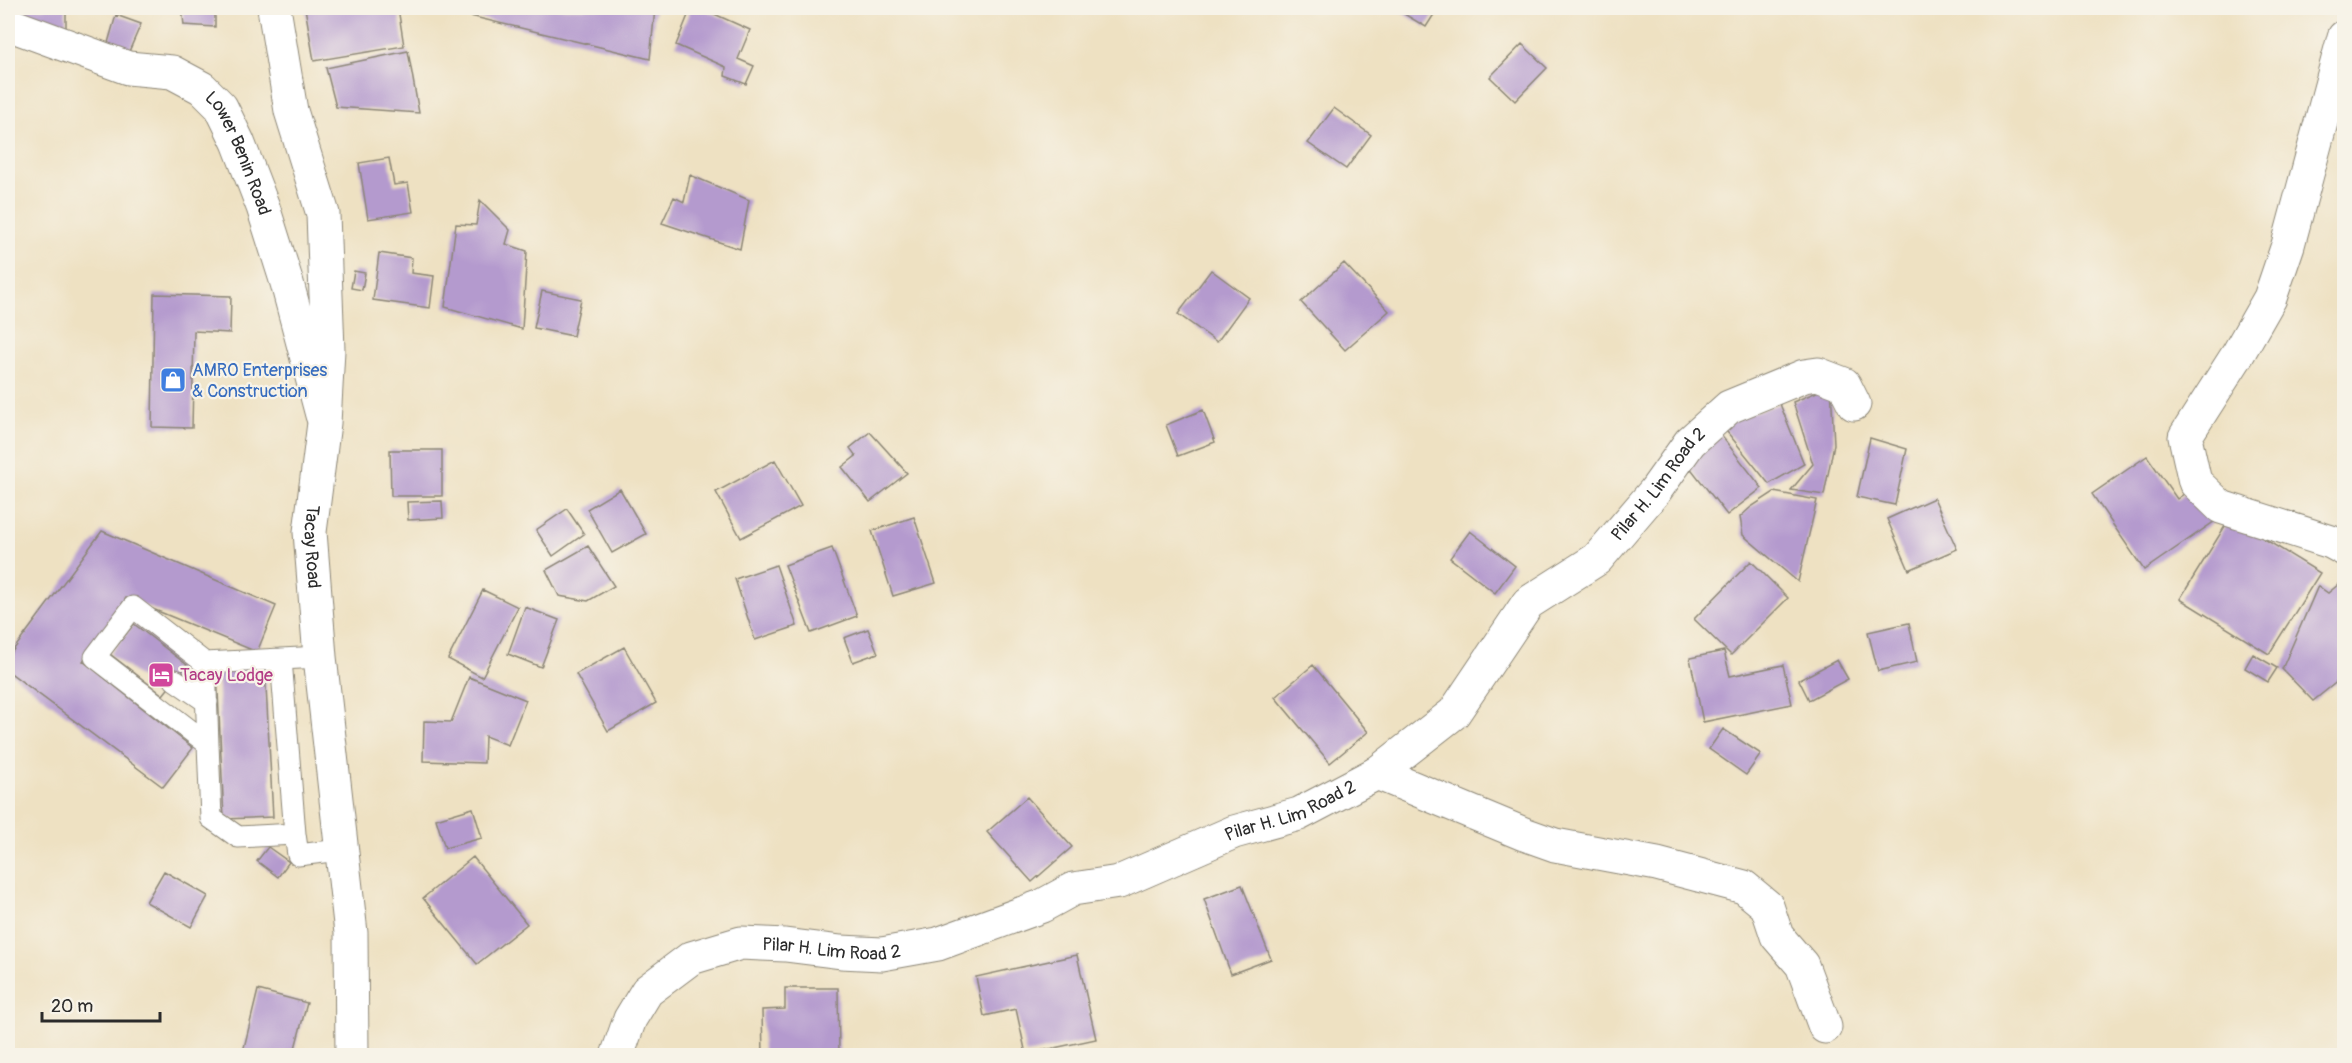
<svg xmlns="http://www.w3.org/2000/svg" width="2352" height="1063" viewBox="0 0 2352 1063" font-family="Pangolin,sans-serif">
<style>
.building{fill:#b49ace}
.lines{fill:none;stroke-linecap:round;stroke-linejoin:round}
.service-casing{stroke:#8c8676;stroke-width:23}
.minor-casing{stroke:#8c8676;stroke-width:35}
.secondary-casing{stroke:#8c8676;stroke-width:35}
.service{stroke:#fff;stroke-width:21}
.minor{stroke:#fff;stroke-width:33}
.secondary{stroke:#fff;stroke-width:33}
.labels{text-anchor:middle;stroke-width:4.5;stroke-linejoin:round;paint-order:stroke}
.street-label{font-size:18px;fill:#2b2b2b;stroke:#f7f3e8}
.shop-label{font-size:18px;fill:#366cbe;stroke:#f7f3e8;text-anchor:start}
.hotel-label{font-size:18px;fill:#b23c85;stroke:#f7f3e8;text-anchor:start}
</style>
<rect width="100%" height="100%" fill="#f7f3e8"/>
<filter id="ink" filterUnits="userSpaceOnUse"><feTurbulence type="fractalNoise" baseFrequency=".0167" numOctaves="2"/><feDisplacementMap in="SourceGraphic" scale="12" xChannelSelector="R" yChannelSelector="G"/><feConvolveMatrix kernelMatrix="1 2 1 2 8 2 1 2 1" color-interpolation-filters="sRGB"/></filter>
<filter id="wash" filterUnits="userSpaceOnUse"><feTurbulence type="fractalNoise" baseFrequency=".008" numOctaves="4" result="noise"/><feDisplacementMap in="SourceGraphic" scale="24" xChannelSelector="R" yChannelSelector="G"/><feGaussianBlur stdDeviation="1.35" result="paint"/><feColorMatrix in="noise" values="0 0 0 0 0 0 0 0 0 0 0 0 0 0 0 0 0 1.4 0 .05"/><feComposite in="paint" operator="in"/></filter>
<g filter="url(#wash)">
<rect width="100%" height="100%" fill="#eee1c2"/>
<g id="blocks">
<path class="building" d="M14 8H66V34L13 22Z
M126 8H173V10L126 11Z
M182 8H215V27L184 25Z
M305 8H398L404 46 314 61Z
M437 8H655L650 59Z
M691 8H701L750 30 738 59 754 66 746 84 725 76 726 67 676 45Z
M1394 8H1438L1426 27Z
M116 15 141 24 127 56 106 50Z
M1522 44 1547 68 1515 101 1490 77Z
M408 51 419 113 336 107 326 68Z
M1334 108 1371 135 1346 169 1308 143Z
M389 158 394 185 408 183 413 212 368 219 359 163Z
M690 175 749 200 740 249 662 223 674 197 684 202Z
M480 200 510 230 506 244 527 251 522 329 445 307 456 224 476 225Z
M379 253 412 258 411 273 434 276 430 308 373 300Z
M1344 263 1389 311 1345 350 1301 302Z
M1211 270 1249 298 1217 342 1178 314Z
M354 271 365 273 362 290 351 288Z
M542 291 581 299 573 336 534 328Z
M154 294 231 296 230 333 194 331 192 428 152 427Z
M1831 386 1834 444 1824 495 1791 490 1813 464 1793 402Z
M1780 404 1804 464 1769 484 1723 427 1744 415Z
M1203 410 1215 442 1178 456 1166 425Z
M870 432 907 473 870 502 842 467 856 456 850 448Z
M1720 434 1762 488 1727 515 1685 461Z
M1870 438 1907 449 1895 505 1857 497Z
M390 450H442V496H391Z
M2147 456 2177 499 2192 488 2215 521 2144 570 2092 494Z
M775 460 801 506 741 538 716 492Z
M620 489 646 534 612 553 587 509Z
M1774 492 1817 500 1798 582 1743 535 1740 517 1751 507Z
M1934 498 1957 549 1909 570 1887 519Z
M442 501 443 518 408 520 407 502Z
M567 509 584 534 553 556 536 530Z
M914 517 936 583 893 596 872 531Z
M2230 518 2320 573 2269 654 2180 599Z
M102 531 276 606 257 652 126 598 83 661 193 748 163 787 8 671V657Z
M1470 531 1515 566 1495 593 1450 558Z
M588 546 614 586 588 601 559 596 546 570Z
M832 548 857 616 811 633 785 565Z
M1751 561 1788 598 1731 655 1694 619Z
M776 565 797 626 755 640 735 579Z
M2344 580V676L2313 701 2282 669 2318 586 2328 593Z
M483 590 518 607 482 677 448 659Z
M525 607 559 620 541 667 508 654Z
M1909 623 1917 662 1878 671 1868 632Z
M134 624 187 665 163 695 110 654Z
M868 629 878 653 853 662 844 638Z
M624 647 656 703 608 731 576 674Z
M1724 651 1730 676 1783 665 1792 704 1703 722 1690 658Z
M2253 654 2277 668 2268 682 2245 668Z
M1837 660 1848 679 1809 700 1799 680Z
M1313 665 1368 732 1330 763 1275 697Z
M265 668 273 817 224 819 217 670Z
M469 677 526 700 508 745 485 736 484 763 423 761 424 721 451 722Z
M1723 729 1761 754 1746 775 1709 749Z
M1027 797 1072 847 1032 882 987 832Z
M473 808 482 838 445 848 436 819Z
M268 847 289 862 278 877 257 861Z
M473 857 527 924 477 964 423 898Z
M164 871 208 896 191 927 146 902Z
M1242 885 1271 959 1231 974 1204 899Z
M1077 955 1096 1039 1026 1054 1016 1009 984 1016 976 977Z
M785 988H838L839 1056H763L762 1010 785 1009Z
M258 990 307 1003 293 1056H242Z"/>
</g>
</g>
<g filter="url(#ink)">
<use href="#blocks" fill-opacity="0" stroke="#8c8676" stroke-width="1.5"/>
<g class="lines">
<defs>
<path id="service" d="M320 657 205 663 133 607 95 657 208 744 211 818 238 837 295 834 298 855 340 850
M281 659 295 834
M205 663 208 744
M175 680 207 702"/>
<g id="minor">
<path id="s1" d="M8 24 128 68 172 72 202 88 221 107 238 142 263 207 287 283 322 415"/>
<path d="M2344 37 2288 245 2270 298 2238 354 2185 437 2195 482 2221 507 2331 542 2344 549"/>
<path d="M1377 773 1524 834 1555 845 1657 864 1744 887 1767 906 1777 936 1802 965 1825 1027"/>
<path id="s2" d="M617 1056 630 1019 647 991 691 958 741 943 785 945 841 952 882 954 938 944 1042 906 1073 889 1119 882 1234 832 1299 814 1377 773 1454 713 1528 603 1597 559 1655 491 1690 442 1729 407 1804 376 1818 374 1844 384 1854 404"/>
</g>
<g id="secondary">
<path id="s3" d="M274 8 291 111 323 214 328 350 324 423 310 532 320 657 351 933 352 1056"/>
</g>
</defs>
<use href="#service" class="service-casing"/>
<use href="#minor" class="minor-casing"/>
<use href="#secondary" class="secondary-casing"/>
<use href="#service" class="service"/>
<use href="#minor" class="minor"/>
<use href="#secondary" class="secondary"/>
</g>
</g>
<defs>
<symbol id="shop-square" viewBox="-11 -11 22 22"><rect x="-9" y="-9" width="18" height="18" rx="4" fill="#3f7fe0" stroke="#f7f3e8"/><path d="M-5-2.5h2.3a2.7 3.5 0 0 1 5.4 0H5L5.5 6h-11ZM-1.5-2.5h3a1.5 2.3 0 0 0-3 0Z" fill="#fff"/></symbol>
<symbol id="hotel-square" viewBox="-11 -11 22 22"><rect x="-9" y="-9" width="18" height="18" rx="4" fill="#d1479c" stroke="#f7f3e8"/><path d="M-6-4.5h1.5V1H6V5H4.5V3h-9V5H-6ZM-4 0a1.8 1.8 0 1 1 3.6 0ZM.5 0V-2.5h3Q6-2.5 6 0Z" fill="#fff"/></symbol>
</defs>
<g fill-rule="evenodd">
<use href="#shop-square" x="158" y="365" width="30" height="30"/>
<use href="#hotel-square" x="146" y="660" width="30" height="30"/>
</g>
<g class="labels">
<g class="street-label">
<text dy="6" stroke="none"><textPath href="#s1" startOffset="282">Lower Benin Road</textPath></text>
<text dy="6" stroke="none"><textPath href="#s2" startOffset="1260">Pilar H. Lim Road 2</textPath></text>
<text dy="6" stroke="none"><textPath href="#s3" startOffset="546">Tacay Road</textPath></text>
<text dy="6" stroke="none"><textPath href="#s2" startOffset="756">Pilar H. Lim Road 2</textPath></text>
<text dy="6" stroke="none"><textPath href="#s2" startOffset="270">Pilar H. Lim Road 2</textPath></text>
</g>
<g class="shop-label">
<text x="192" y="376">AMRO Enterprises<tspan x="192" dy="21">&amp; Construction</tspan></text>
</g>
<g class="hotel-label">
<text x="180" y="681">Tacay Lodge</text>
</g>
</g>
<rect width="2352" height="1063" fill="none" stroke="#f7f3e8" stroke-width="30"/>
<path d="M42 1012v9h118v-9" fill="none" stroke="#2b2b2b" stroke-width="3"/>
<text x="51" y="1012" font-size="18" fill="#2b2b2b" stroke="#f7f3e8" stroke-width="4.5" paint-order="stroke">20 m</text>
</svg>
